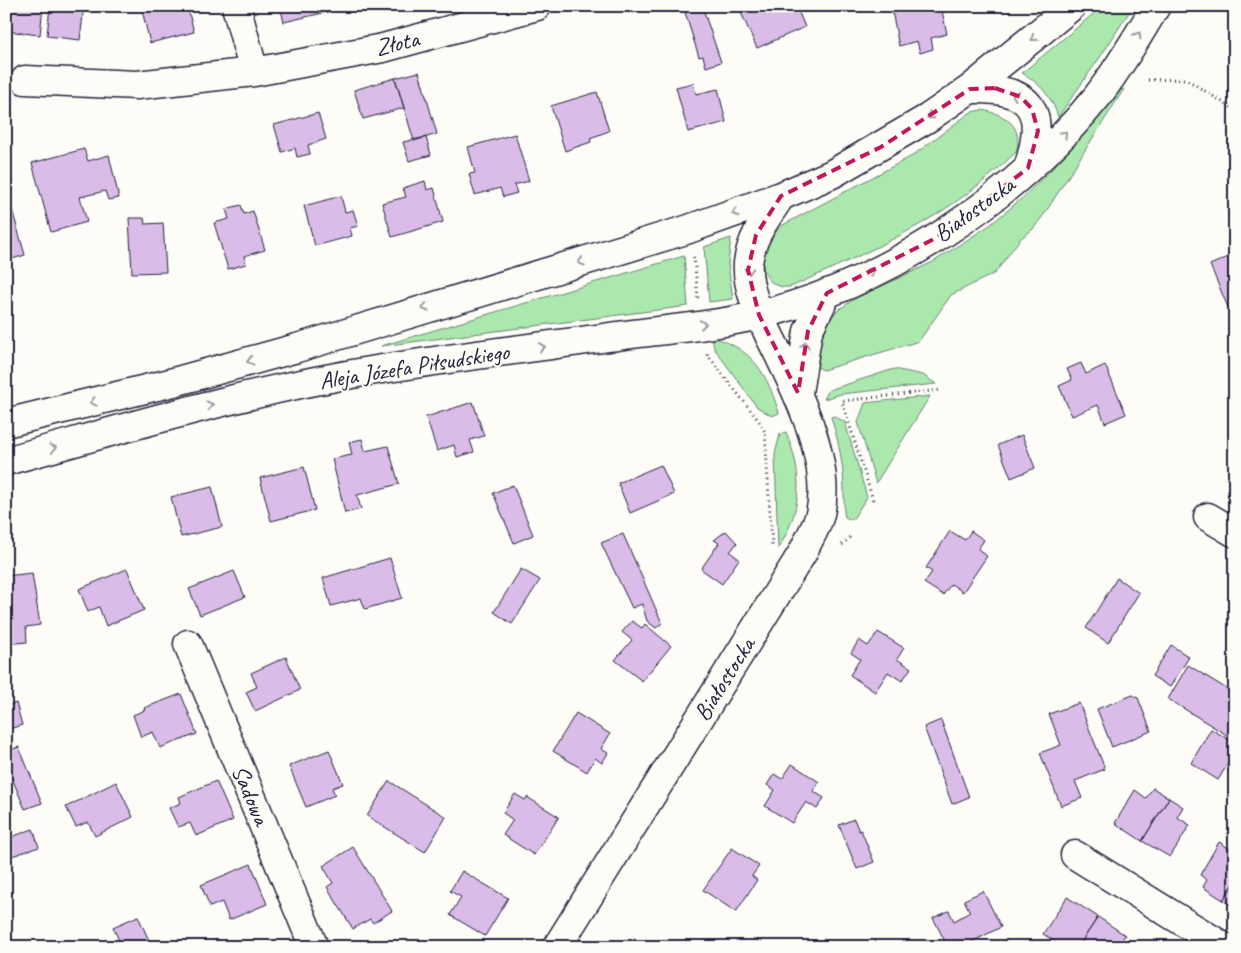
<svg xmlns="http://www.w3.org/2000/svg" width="1241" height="953" viewBox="0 0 1241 953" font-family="Caveat,sans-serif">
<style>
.green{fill:#abe8ae;stroke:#668574}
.building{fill:#dabce9;stroke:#22223b}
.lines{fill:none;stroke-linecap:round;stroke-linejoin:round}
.street-casing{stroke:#22223b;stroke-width:31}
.secondary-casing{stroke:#22223b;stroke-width:31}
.path{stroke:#22223b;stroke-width:3;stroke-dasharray:1 4;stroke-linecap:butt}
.street{stroke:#fdfcf7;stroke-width:28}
.secondary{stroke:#fdfcf7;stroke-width:28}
.oneway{stroke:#9a9aa2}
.marked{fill:none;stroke:#c2185b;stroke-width:4;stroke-dasharray:10 6;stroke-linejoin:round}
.labels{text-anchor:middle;stroke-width:4.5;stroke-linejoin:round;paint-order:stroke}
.street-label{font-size:24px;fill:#22223b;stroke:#fdfcf7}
</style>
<rect width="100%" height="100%" fill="#fdfcf7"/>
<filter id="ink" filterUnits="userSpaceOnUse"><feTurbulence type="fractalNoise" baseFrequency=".02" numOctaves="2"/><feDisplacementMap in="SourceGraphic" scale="10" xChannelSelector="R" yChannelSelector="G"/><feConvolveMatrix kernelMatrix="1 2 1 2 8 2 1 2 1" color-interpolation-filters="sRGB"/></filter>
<g filter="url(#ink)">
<path class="green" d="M1103 6H1133L1103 53 1058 117C1052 97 1040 83 1022 73Z
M1124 89 1045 213 1033 229 1020 239 995 273 951 295 919 341 823 370 816 366 818 338 825 325 837 311 854 299 933 262 990 225 1020 200 1051 170 1118 91Z
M982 110C1005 114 1024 126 1016 152 951 216 885 244 804 281 799 283 794 286 789 287 782 288 775 285 770 281 754 264 768 237 783 225L912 156 971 112Z
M731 238 728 264 733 299 709 302 704 247Z
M684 256 688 306 381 346Z
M712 337C754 349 767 374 779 413L772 416 757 407 714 348Z
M894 369 923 375 936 384 841 394 824 399 829 390Z
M930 396 876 483 858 422 865 403Z
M834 416 845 422 867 497 852 520 845 517 844 512C845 476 842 452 831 417Z
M786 432C804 476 802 509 778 549L775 454 780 434Z"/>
<path class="building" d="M6 6H43L40 35 6 31Z
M50 6H84L80 40 47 36Z
M141 6H187L194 32 150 43Z
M280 6H326L327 12 284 22Z
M683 6H702L721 62 706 67 703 56 699 57Z
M738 6H796L805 27 757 48Z
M891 6H941L947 34 931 38 933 49 920 53 917 41 899 46Z
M419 72 437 134 414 141 395 78Z
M395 78 404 108 363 119 354 90Z
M693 83 696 94 718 89 726 122 688 132 676 87Z
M597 92 609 131 590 138 591 142 565 151 551 106Z
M318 113 326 139 308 145 310 154 297 157 295 148 282 152 274 125Z
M515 134 529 181 514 185 517 193 503 197 500 188 475 195 469 174 475 173 468 147Z
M426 137 431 155 409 161 403 142Z
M84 149 88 161 109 155 119 198 108 200 105 191 80 197 87 222 51 232 32 163Z
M425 181 427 190 434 188 443 222 392 237 382 203 406 197 403 188Z
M341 196 345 212 353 210 358 226 350 228 352 236 315 246 304 206Z
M9 199 25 255 6 261V200Z
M241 205 244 214 253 211 265 250 244 256 246 264 228 269 214 223 229 219 226 209Z
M129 218H144L145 224 163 223 166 272 132 273Z
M1235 254V324L1210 265Z
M1081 363 1086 374 1105 365 1126 414 1105 423 1098 405 1072 416 1059 386 1072 380 1067 369Z
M473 402 484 436 470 440 474 452 457 457 454 445 437 451 426 417Z
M1022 435 1035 468 1011 478 998 445Z
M362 439 365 451 388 446 399 484 357 495 361 509 345 513 332 459 352 455 349 442Z
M661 465 674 494 630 513 618 483Z
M304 467 315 510 271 521 260 478Z
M513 485 533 535 514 543 493 493Z
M212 487 222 527 181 537 171 497Z
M726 531 737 543 730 552 739 559 722 584 701 569 719 543 714 540Z
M950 531 965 540 971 531 984 540 978 549 987 556 963 592 951 584 943 595 924 583 932 572 926 568Z
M623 534 662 623 656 628 647 621 642 604 632 608 601 543Z
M390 558 402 598 365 609 361 598 331 606 323 578Z
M127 569 144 610 106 626 99 607 88 612 79 589Z
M521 569 540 580 512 624 494 612Z
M234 571 245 597 200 615 189 589Z
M32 573 40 625 26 627 27 642 6 644V576Z
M1117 578 1139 593 1108 643 1086 628Z
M632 621 642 628 645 624 671 646 642 681 615 660 632 640 622 632Z
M878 632 904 648 897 659 911 668 902 681 888 672 875 692 850 675 860 659 851 653 859 640 868 646Z
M1171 645 1189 657 1170 687 1152 676Z
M286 657 300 690 255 711 246 692 257 687 251 673Z
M1188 665 1235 694V740L1168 699Z
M181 694 197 734 160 748 153 732 141 737 133 715 145 710 144 708Z
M1133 695 1138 698 1151 731 1112 747 1097 709Z
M16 703 22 725 6 730V706Z
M1079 703 1105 769 1075 781 1082 798 1061 806 1040 753 1061 745 1049 714Z
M576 713 610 734 601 749 608 753 602 763 595 758 587 772 553 751Z
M941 720 969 797 952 804 924 727Z
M1211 729 1235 743V752L1218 780 1191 763Z
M19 747 42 803 25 809 6 764V751Z
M329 750 343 784 332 788 335 795 306 807 289 766Z
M792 764 819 782 813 791 824 798 817 809 806 802 792 823 765 806 775 790 767 785 774 774 782 779Z
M216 781 233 820 196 836 190 823 178 827 169 808 181 803 179 797Z
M389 781 446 817 425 852 367 816Z
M116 782 133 817 95 836 88 822 76 827 66 807Z
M1153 788 1169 798 1142 841 1115 823 1135 790 1146 798Z
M515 794 525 800 527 797 559 817 534 855 503 835 513 820 503 813Z
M1169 798 1183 807 1177 817 1190 825 1170 857 1142 841Z
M854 819 859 831 861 830 874 862 857 869 839 825Z
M33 829 39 847 6 858V839Z
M1235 841V882L1223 900 1203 887 1207 880 1200 875 1219 842 1230 849Z
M353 847 392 911 373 923 370 919 353 929 327 887 333 883 323 866Z
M732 848 759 866 752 876 757 880 736 912 703 890Z
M251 864 267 904 229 920 222 902 210 907 201 885Z
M462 871 508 898 485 936 450 915 461 897 450 891Z
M1235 882V907L1223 900Z
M983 891 1001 927 962 947H948L933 918 949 911 954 921 970 912 964 900Z
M1067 897 1098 917 1078 947H1063L1043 934Z
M138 916 152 947H122L113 927Z
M1098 917 1125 935 1117 947H1078Z"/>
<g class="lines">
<defs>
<path id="street" d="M236 6 254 72 383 48 537 6
M25 80 137 85 254 72
M1208 517 1235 533
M188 644 314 947
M1075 855 1224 947"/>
<path id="secondary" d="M970 89C1032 87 1047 110 1028 168
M798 393 808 331 827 293
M6 423 170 383 297 348 686 230 781 196 832 174 928 118 970 89 1072 6
M6 461C129 427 250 390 376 370 461 356 546 346 632 334 674 329 718 325 759 315 886 284 1014 199 1096 98 1119 69 1137 37 1156 6
M557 947 803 552C808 540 817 527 820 514 833 459 793 383 769 335 759 314 746 286 748 263 751 237 767 217 781 196"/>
</defs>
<use href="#street" class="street-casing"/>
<use href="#secondary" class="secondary-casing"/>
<path class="path" d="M1148 80 1186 79 1235 110
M694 257 698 298
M707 354 759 421 765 432 772 546
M873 500 842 401 941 390
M842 545 852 535"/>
<use href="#street" class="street"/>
<use href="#secondary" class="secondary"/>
</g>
<defs><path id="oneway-chevron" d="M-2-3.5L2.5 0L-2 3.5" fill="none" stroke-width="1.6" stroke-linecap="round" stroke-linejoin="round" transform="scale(1.25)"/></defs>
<g class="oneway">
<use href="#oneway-chevron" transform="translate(1138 35) rotate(-58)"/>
<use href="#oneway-chevron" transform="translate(1034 38) rotate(141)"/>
<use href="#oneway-chevron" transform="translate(1015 95) rotate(-155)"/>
<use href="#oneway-chevron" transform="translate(930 116) rotate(146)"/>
<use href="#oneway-chevron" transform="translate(1064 134) rotate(-46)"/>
<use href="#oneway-chevron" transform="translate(735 213) rotate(160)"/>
<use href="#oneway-chevron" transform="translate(581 262) rotate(163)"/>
<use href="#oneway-chevron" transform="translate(749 271) rotate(87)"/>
<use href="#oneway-chevron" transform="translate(871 272) rotate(-25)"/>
<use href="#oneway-chevron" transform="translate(425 308) rotate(163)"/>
<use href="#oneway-chevron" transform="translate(703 324) rotate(-9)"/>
<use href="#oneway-chevron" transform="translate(805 345) rotate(-78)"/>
<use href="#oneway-chevron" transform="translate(542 347) rotate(-8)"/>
<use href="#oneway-chevron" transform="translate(250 361) rotate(165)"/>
<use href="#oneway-chevron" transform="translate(93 402) rotate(166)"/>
<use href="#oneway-chevron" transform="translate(210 405) rotate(-14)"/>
<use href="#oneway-chevron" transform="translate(53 448) rotate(-16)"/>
</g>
</g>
<path class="marked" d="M995 88 1021 97 1032 109 1038 131 1028 168 938 237 827 293 808 331 798 393 759 315 748 270 756 235 781 196 881 147 970 89Z"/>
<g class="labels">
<g class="street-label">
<text transform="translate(397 43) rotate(-13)" y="8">Złota</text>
<text transform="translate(974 209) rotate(-36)" y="8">Białostocka</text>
<text transform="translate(414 366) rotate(-9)" y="8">Aleja Józefa Piłsudskiego</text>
<text transform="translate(724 679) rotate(-58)" y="8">Białostocka</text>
<text transform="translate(251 795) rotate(67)" y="8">Sadowa</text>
</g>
</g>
<rect width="1241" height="953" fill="none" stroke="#fdfcf7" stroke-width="25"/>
<rect x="12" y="12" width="1216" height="928" fill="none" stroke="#22223b" stroke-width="2" filter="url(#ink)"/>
</svg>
